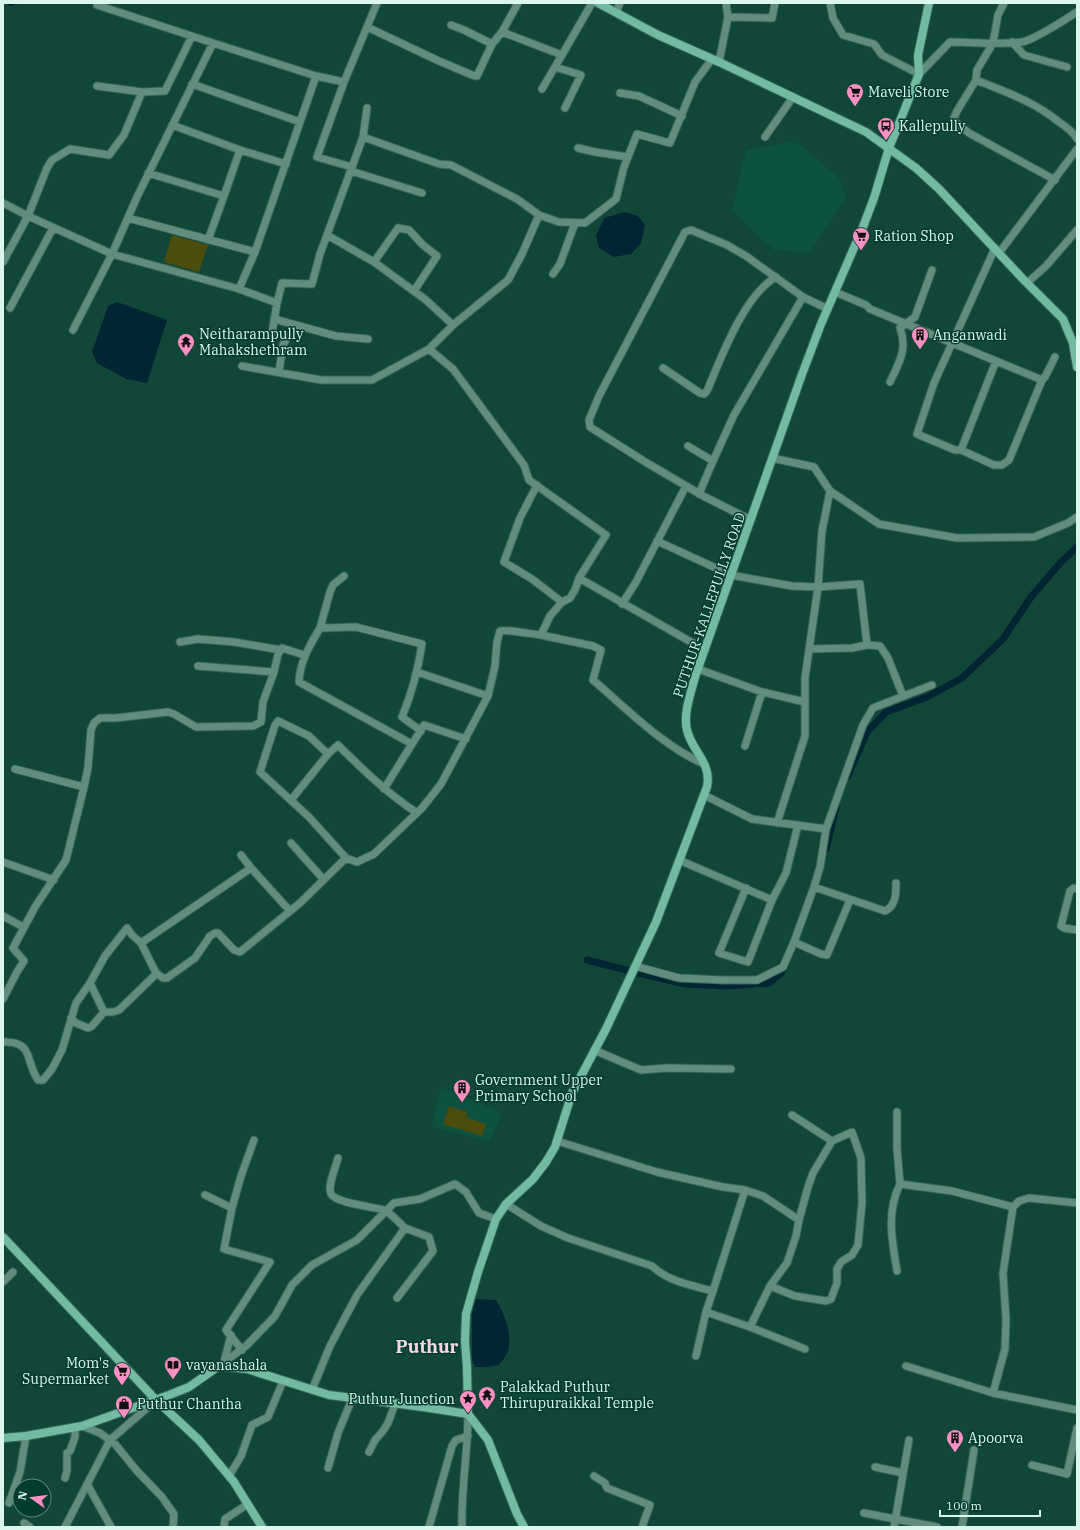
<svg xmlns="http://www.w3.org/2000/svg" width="1080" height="1530" viewBox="0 0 1080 1530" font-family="'IBM Plex Serif',serif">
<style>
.built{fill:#0d5241}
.green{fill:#4c4d0c}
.water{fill:#022533}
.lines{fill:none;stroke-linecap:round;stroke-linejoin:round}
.stream{stroke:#022533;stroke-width:2}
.canal{stroke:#022533;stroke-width:7}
.street-casing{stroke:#356658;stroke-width:9}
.secondary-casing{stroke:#356658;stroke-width:10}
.street{stroke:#628d7e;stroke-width:7}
.secondary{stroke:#72baa2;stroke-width:8}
.labels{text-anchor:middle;stroke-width:3;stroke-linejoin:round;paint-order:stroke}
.poi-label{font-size:14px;fill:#dbf6ec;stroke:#023c2e;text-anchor:start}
.street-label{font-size:14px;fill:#dbf6ec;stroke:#023c2e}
.district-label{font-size:18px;font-weight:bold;fill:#f7d7e4;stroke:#023c2e}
</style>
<rect width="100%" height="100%" fill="#114738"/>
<path class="built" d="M790 142 799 144 839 178 846 199 810 252 774 250 732 211 746 150Z
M441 1087 502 1113 489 1142 432 1126Z"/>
<path class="green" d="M172 235 208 245 199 272 164 262Z
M449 1106 467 1112 466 1117 486 1124 482 1136 443 1124Z"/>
<path class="water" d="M625 212 638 216 645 225 641 243 631 254 614 257 599 248 596 236 604 218Z
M117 302 167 320 147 383 126 379 97 363 92 352 108 306Z
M476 1299 496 1300C505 1315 513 1334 508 1351 506 1356 502 1361 499 1365L484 1367H475L472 1360V1314Z"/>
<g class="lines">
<path class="stream" d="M6 3 11 5 16 3"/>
<path class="canal" d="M848 776 867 732 886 712 927 697 962 678 1003 639 1031 597 1061 562 1077 547
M826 849 836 808
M587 960 626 970
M638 973 685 984 726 986 769 983 781 973 786 963"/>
<defs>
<path id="street" d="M830 3 833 18 843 35 874 44 882 55 919 74 950 42C974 42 999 45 1022 42 1034 40 1066 19 1077 12
M1004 3 998 15 993 43 977 70 976 80 957 111 954 118 955 122 969 133 1055 180
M97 5 213 43
M616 12 620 3
M728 17 772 18 775 3
M451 25 464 30 492 44
M367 27 439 61 472 75 477 76 492 44 502 32 518 3
M502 32 562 55 592 3
M1012 42 1024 55 1067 67
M719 62 728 17 726 3
M555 67 581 75 565 108
M976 80C1006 92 1033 101 1059 122 1066 127 1073 131 1077 139
M344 82 317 157 352 167
M192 84 300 122
M97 86 142 92 165 91 192 36
M542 89 562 55
M620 93 639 96 682 116
M367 108 363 137 439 164 451 165 517 199 539 215
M172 125 240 150 224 196
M765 137 793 97
M578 148 595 152 628 157
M240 150 286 164
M351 171 422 193
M148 173 224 196 208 240
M3 203 28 216 47 168 52 160 70 149 109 155 124 135 142 92
M128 218 255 252
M327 235 374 262
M995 248 934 383 917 434 955 450H961L994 465H1002L1009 460 1042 380 1045 377 1055 357
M999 253 1077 149
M3 262 28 216 112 254 239 289 255 252 316 76 344 82 377 3
M553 274 560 264 575 223
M1027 283 1046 266 1077 230
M239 289 277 303 282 283 312 284 320 254 363 137
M414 291 437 256 423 245 409 230 398 228 374 262 426 300 453 325
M835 292 866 305 870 309 1042 380
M10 308 53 228
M274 319 336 336 368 339
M73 330 112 254 137 197 213 43 316 76
M272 333 277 303
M242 366 321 380H372L429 349
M663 368 700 393 704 394 707 391C721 358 744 295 776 277
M279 372 283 345 288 336
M890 382C899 363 908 349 900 328L915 317 932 270
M688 446 713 461 699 494
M961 450 996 361
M772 458 814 467 830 491 879 524 957 538 1034 537 1068 523 1077 517
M713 461 734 415 803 297
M537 485 520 518 504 562 532 579 562 602
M751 520 705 497 647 463 590 427 589 420 599 396 685 232 691 230 727 245 746 256 803 297 828 309
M657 541 731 575 792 586 818 587 860 584 867 645
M622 604 636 582 686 486
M320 628 330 592 333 585 344 576
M541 635 593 646 601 650 593 680C627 709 663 746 704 764
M180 642 198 639 234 642 281 650
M809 649 852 648 867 645 880 646 888 658 903 696
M705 650 579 578 606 535 529 480 524 465 453 369 429 349 453 325 508 280 522 254 539 215 559 222 585 223 616 199 624 167 637 134 670 143 695 82 712 59
M198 666 274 672
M698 669 762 692 805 702
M417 672 488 696
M412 744 424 725 466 739
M745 746 762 692
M15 769 84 787
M384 789 412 744 299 682C300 661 310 645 320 628L356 627 422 644C418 670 412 693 402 717L421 731
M704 795 752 819 826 829
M291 800 328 754
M777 823 805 736V678L818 587 822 531 830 491
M291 843 324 880
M241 855 251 868 290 911
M346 858 309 817 260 772 275 725 278 721 309 736 328 754 338 745C363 770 387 793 417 813
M679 860 772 900 748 962 719 953 746 888
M3 862 54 880
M814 887 885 911C896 906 896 893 896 883
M1077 889 1074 888 1070 891 1061 926 1064 928 1077 930
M772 900 786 873 798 825
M3 916 23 927
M794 942 821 954 827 955 850 900
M635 966 679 978 723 980H757L783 967 794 942 814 887 820 867 826 829 863 725 873 708 932 685
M156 973 163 978H167L195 958 210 936 215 933H218L234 950 240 952 300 903 346 858 357 862 374 854 422 808 441 784 488 696 495 666 497 642 500 631C506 629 531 634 541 635L550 616 562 602 570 598 575 590 579 578
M90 983 105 956 127 928 132 935 141 943
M3 999 17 972 24 961 13 948 35 907 66 860 84 787 88 768 91 730 94 723 100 718H116L168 712 174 714 196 727 253 726 261 722 263 702 274 672 278 654 282 648 304 655
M71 1018 76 1023 88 1028 92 1026 104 1012H113L119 1010 153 977 156 973 141 943 251 868
M3 1042C34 1041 25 1061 38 1080H43L52 1069 62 1050 76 1003 90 983 104 1012
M594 1050 641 1070 666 1068 731 1069
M897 1112V1148L900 1184
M792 1115 832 1141
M557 1141 657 1172 723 1187 745 1190 763 1196 799 1220 796 1236 787 1263 770 1286 795 1296 826 1301 831 1299 837 1283V1269L841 1262 852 1255 858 1245 862 1203 861 1158 852 1132 832 1141 813 1173 808 1187 799 1220
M205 1195 232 1208 224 1249 270 1262 226 1330 242 1350
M506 1204 541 1226 568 1238 652 1266C669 1282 691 1285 713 1291L706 1312 750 1327 805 1349
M1013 1207 1019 1201 1029 1198 1077 1203
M232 1208 241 1176 254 1140
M897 1271C892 1240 886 1213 900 1184L952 1191 1013 1207 1003 1273 1006 1319 1005 1349 993 1393
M3 1282 13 1272
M713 1291 745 1190
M397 1298 433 1251 429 1237 405 1228
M750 1327 770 1286
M696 1356 706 1312
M224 1362 231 1335
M219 1366 246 1346 275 1316 292 1285 312 1265 357 1240 394 1203 420 1199 455 1184 466 1192 479 1213 496 1219
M906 1366 993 1393 1077 1410
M312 1390 330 1346 357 1295 405 1228C399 1223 391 1213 384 1210 373 1207 336 1203 331 1194 327 1186 336 1167 338 1158
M82 1426 100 1433 115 1444 137 1471 162 1497 174 1514 173 1527
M369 1452 375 1440 383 1431 388 1423 395 1404
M1032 1465 1067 1474 1077 1428
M875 1467 903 1473
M328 1468 338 1433 352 1399
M229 1476 241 1456 252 1425 268 1417 283 1381
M594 1476 605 1483 607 1488 650 1505 642 1527
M65 1478 67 1471V1453L70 1451 75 1437V1427
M87 1484 111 1527
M9 1503 20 1472 26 1436
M864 1513 937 1527
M24 1523 30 1527
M65 1527 110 1440 155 1401
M224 1527 225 1519 248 1504
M429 1527 452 1446 456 1440 468 1436
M462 1527C461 1489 468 1452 468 1414
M894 1527 909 1440
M962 1527 974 1450"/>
<path id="secondary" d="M598 3 658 35 719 62 866 132 916 168 939 189 1022 278 1063 319 1073 343 1077 367
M3 1237 156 1400 199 1440 234 1482 262 1527
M468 1414 467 1367 465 1342 466 1314 478 1272 496 1219 506 1204 533 1179 546 1162 555 1147 572 1093 606 1029 656 922 707 787C712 762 692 752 687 730 683 713 691 693 695 677L801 377 821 324 863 227 874 198 889 148 919 74 918 55 929 3
M3 1438 26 1436 82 1426 169 1395 189 1387 219 1366 247 1369 329 1395 423 1407 468 1414 488 1440 517 1514 524 1527"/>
</defs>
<use href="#street" class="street-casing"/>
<use href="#secondary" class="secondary-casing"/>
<use href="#street" class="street"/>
<use href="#secondary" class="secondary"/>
</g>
<defs>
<symbol id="supermarket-pin" viewBox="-11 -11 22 30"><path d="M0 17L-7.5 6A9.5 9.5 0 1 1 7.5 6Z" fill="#fc8fc3" stroke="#023c2e"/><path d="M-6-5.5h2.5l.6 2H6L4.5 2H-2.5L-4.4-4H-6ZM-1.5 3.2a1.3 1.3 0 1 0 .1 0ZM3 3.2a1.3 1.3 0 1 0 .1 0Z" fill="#111"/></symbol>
<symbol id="bus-pin" viewBox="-11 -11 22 30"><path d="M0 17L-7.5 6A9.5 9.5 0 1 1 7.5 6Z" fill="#fc8fc3" stroke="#023c2e"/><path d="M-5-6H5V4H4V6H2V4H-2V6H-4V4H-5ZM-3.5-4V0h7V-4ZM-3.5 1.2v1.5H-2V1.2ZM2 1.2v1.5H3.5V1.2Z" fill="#111"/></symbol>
<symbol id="building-pin" viewBox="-11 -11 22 30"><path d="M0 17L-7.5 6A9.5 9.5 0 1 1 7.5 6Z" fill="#fc8fc3" stroke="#023c2e"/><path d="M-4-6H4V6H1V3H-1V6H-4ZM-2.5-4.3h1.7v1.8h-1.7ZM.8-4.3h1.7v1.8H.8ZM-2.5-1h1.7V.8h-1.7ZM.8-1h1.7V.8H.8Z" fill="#111"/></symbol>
<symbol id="temple-pin" viewBox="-11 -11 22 30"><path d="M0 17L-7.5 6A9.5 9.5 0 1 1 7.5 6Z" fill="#fc8fc3" stroke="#023c2e"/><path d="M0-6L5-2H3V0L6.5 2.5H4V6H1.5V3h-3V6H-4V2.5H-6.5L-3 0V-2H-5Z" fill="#111"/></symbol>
<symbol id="library-pin" viewBox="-11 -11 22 30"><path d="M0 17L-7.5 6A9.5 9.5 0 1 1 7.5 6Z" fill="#fc8fc3" stroke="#023c2e"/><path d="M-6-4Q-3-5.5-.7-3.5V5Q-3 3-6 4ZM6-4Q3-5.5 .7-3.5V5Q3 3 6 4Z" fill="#111"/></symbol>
<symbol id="sight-pin" viewBox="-11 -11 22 30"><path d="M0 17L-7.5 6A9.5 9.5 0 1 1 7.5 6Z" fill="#fc8fc3" stroke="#023c2e"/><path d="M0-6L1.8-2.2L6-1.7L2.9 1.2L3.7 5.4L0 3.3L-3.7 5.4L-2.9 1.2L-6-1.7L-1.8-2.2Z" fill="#111"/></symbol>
<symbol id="shop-pin" viewBox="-11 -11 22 30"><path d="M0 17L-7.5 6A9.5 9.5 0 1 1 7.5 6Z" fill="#fc8fc3" stroke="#023c2e"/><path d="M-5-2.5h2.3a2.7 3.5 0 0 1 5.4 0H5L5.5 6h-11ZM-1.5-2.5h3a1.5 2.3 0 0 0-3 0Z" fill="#111"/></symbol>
</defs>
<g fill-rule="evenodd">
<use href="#supermarket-pin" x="845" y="82" width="20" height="27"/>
<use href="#bus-pin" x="876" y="116" width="20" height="27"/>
<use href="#supermarket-pin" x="851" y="226" width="20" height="27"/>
<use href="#building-pin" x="910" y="325" width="20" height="27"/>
<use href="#temple-pin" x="176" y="332" width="20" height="27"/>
<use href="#building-pin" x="452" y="1078" width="20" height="27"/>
<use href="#library-pin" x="163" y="1355" width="20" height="27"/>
<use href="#supermarket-pin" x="112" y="1361" width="20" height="27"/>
<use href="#temple-pin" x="477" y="1385" width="20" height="27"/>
<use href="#sight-pin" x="458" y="1389" width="20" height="27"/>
<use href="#shop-pin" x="114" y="1394" width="20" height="27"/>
<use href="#building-pin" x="945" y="1428" width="20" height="27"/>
</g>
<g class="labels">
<g class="poi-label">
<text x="868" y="97">Maveli Store</text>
<text x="899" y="131">Kallepully</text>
<text x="874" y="241">Ration Shop</text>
<text x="199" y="339">Neitharampully<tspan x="199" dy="16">Mahakshethram</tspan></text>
<text x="933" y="340">Anganwadi</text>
<text x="475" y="1085">Government Upper<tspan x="475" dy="16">Primary School</tspan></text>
<text x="109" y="1368" text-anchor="end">Mom's<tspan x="109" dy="16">Supermarket</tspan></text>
<text x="186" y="1370">vayanashala</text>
<text x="500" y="1392">Palakkad Puthur<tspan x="500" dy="16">Thirupuraikkal Temple</tspan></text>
<text x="455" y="1404" text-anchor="end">Puthur Junction</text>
<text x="137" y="1409">Puthur Chantha</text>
<text x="968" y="1443">Apoorva</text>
</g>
<g class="street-label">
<text transform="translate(709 605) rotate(-71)" y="5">PUTHUR-KALLEPULLY ROAD</text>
</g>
<g class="district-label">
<text x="427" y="1353">Puthur</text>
</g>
</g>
<rect width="1080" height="1530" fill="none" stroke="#dbf6ec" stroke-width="8"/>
<g transform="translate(32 1498) rotate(284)"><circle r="19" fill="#023c2e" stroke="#59867a"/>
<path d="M0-3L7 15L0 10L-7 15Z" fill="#fc8fc3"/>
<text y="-6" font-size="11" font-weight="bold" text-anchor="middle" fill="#dbf6ec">N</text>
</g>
<path d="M940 1510v6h100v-6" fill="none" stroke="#dbf6ec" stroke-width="2"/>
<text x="946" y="1510" font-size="12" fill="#dbf6ec" stroke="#023c2e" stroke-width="3" paint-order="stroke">100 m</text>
</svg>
